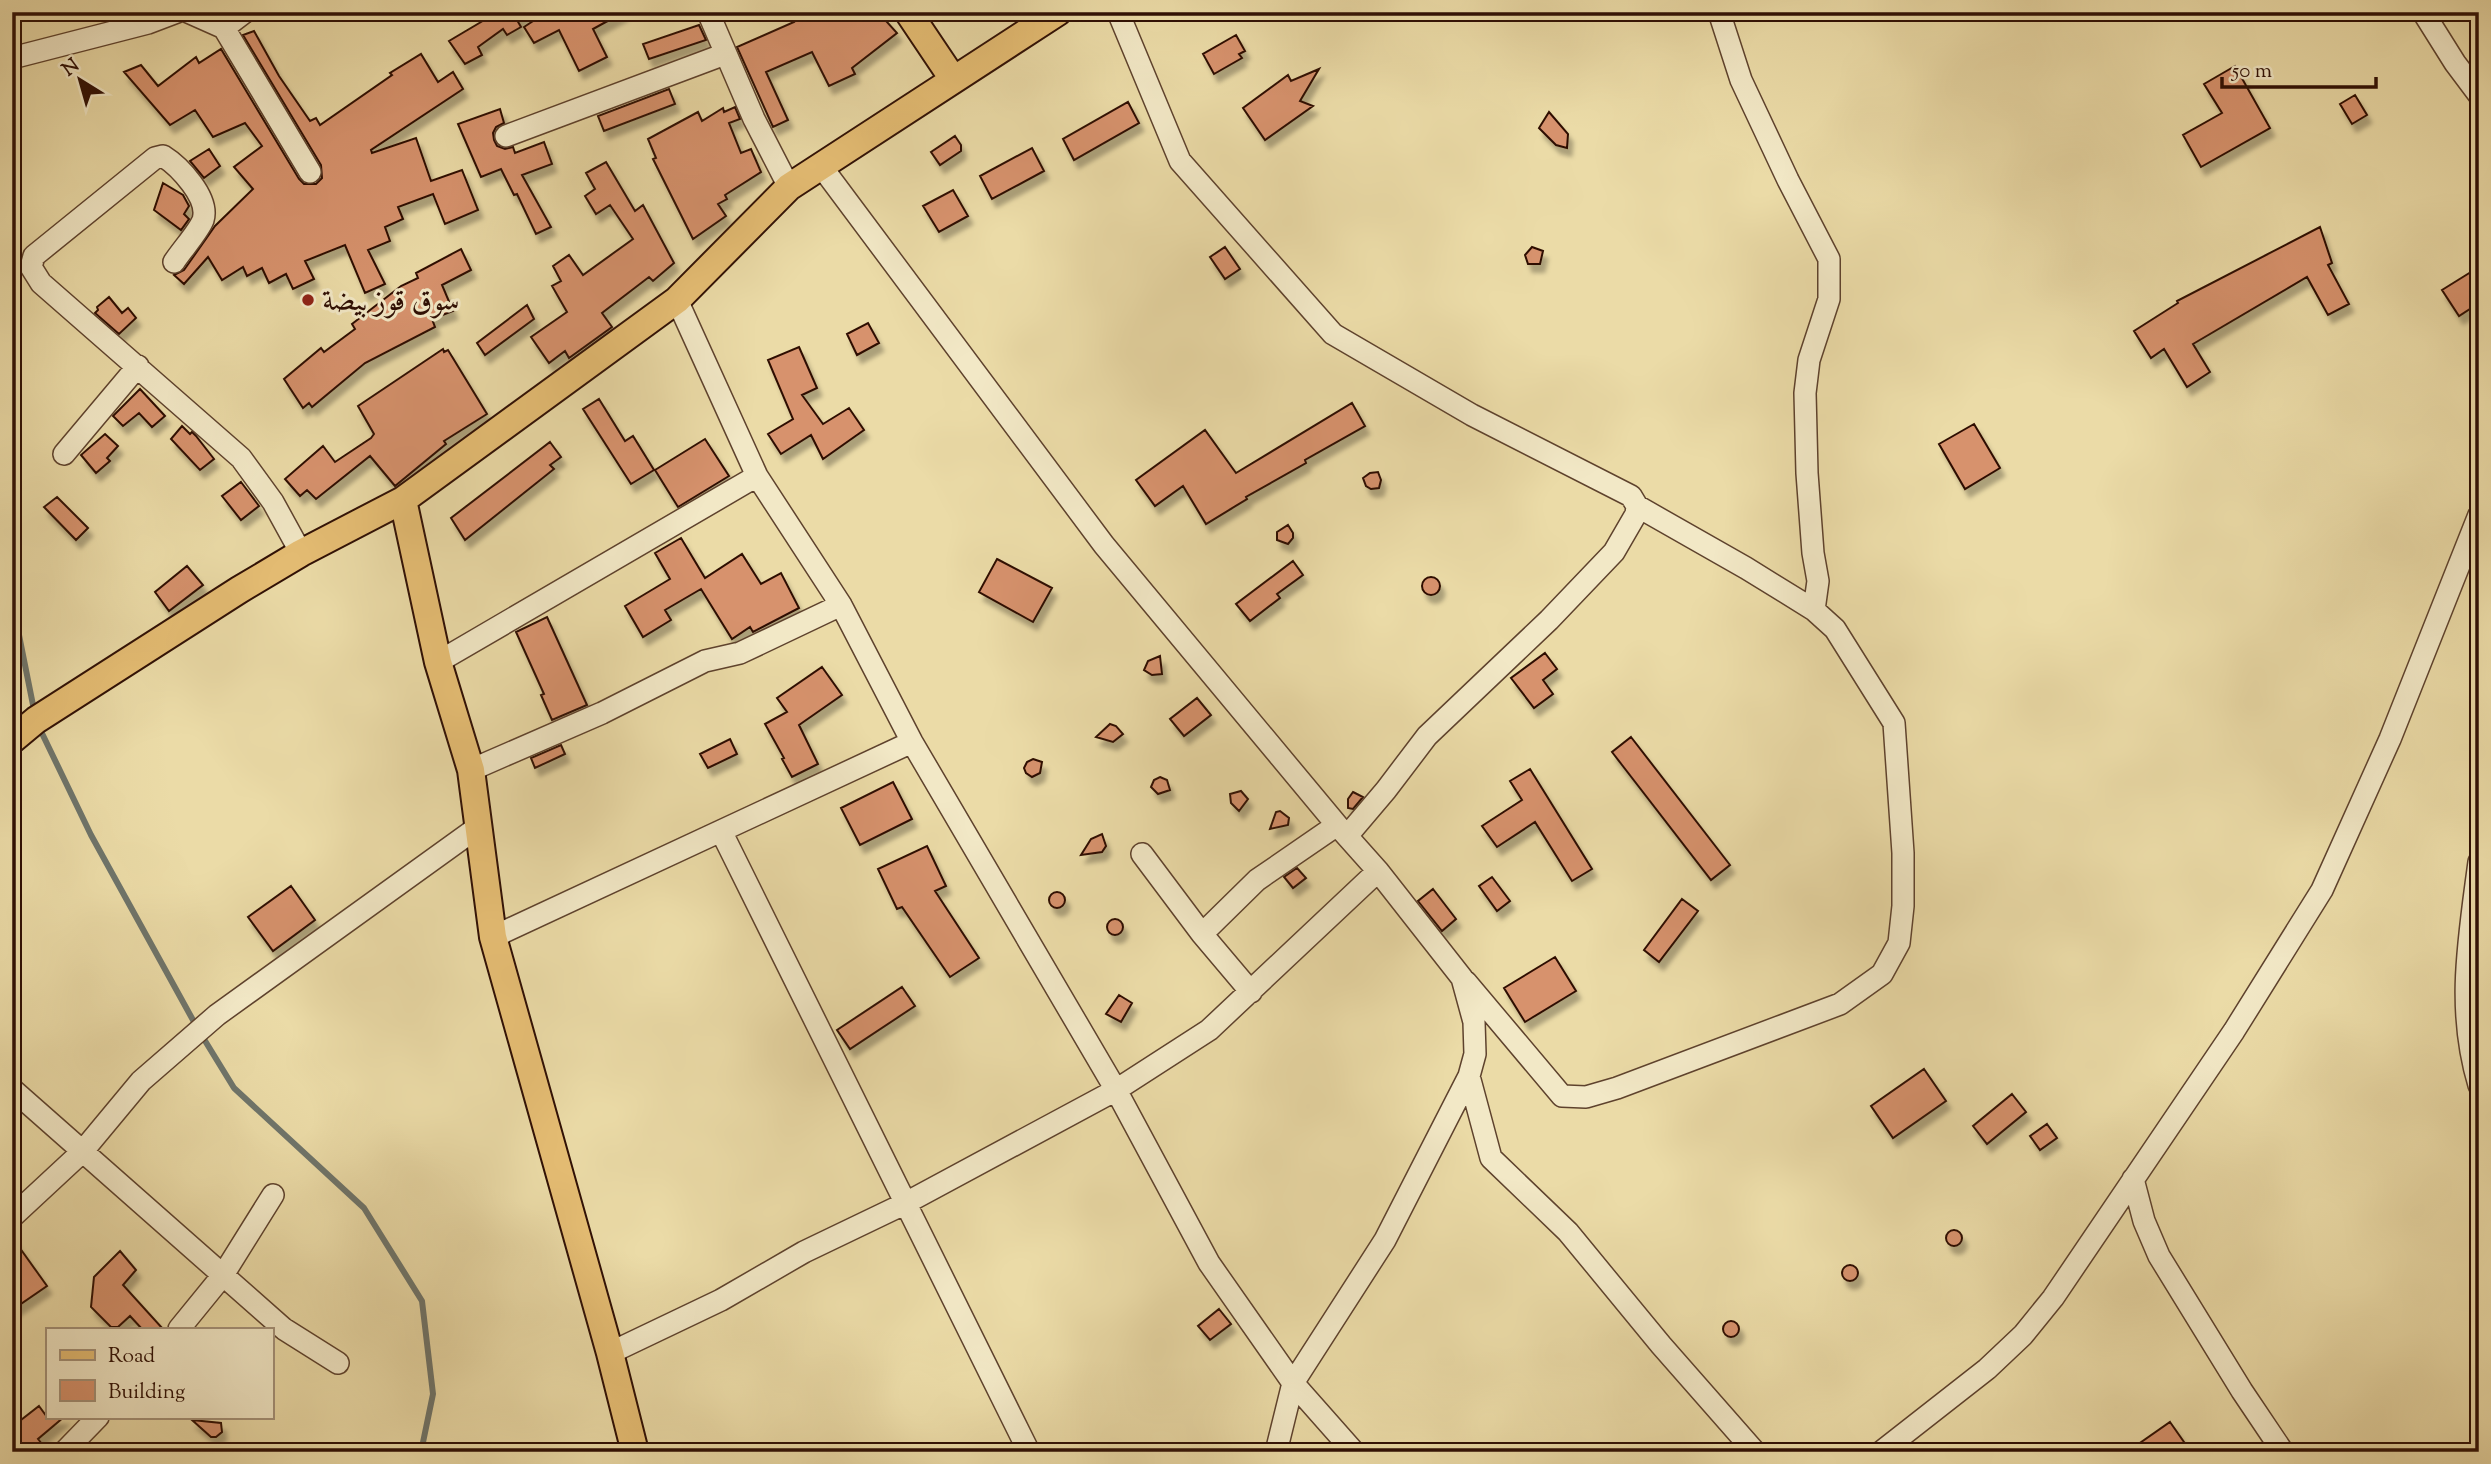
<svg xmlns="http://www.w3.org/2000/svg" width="2491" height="1464" viewBox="0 0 2491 1464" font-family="'Sorts Mill Goudy',Amiri,serif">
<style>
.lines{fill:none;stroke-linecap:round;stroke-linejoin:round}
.stream{stroke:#6f756b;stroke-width:6}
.building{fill:#d7926d;stroke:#2f0f04;stroke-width:2;filter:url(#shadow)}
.minor-casing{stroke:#5e422d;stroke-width:24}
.major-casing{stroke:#2f0f04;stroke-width:30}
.minor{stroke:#f2e8c6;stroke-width:21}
.major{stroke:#e6be74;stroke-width:26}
.poi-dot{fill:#8f2418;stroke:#f2e8c6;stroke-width:2.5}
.labels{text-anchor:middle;stroke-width:6;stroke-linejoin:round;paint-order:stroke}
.poi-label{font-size:30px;fill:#2f0f04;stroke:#f2e8c6;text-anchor:start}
</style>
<defs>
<filter id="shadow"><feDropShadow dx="4.5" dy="8" stdDeviation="2" flood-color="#0004"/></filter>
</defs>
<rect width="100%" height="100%" fill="#ebdba7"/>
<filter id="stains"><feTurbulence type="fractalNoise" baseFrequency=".00286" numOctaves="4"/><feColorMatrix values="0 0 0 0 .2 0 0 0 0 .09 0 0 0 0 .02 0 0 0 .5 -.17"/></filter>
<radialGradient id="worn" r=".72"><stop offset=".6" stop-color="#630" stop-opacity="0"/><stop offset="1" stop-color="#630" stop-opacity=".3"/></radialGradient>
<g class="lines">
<path class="stream" d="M12 600 35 715
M38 725 91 835 199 1031 234 1088 364 1208 422 1301 433 1394 421 1452"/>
</g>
<path class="building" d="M481 12H528L517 20 521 27 507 35 503 29 478 47 482 55 465 64 449 41 486 19Z
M547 12H624L593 29 607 57 579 71 559 30 534 43 524 27Z
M789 12H878L897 33 852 68 855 74 829 86 812 52 766 72 788 120 773 127 737 47 794 22Z
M699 25 706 40 649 59 643 44Z
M254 31 279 76 310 121 316 118 320 125 392 75 390 73 421 54 438 82 453 72 463 89 371 150 372 153 416 138 431 181 462 170 478 210 445 224 433 194 398 207 403 219 385 227 390 241 368 250 385 284 365 293 345 245 305 261 314 279 293 289 286 274 269 283 262 268 247 276 243 267 222 280 208 257 184 284 174 275 184 270 215 226 253 189 234 167 262 146 245 123 213 137 195 110 170 125 124 72 141 65 158 86 196 57 199 63 221 49 299 179 304 184H316L322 178 321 165 243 35Z
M1236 35 1245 51 1239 54 1242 58 1214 74 1203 54Z
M2235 66 2270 128 2201 167 2183 135 2222 113 2204 84Z
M1319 69 1300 101 1313 106 1265 140 1243 108 1288 75 1291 81Z
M669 89 675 104 604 131 598 116Z
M2355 95 2367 115 2352 124 2340 104Z
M1128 102 1139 123 1074 160 1063 139Z
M735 107 740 119 729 123 741 153 751 149 761 172 725 195 727 199 718 204 726 216 693 239 653 159 656 158 648 139 698 112 702 121 723 108 724 112Z
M500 109 504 123 496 127 493 133 494 140 497 146 505 149 513 147 515 153 544 142 552 164 522 175 551 227 536 234 517 194 514 195 501 169 481 177 458 124Z
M1549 112 1568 134 1567 148 1556 145 1539 128Z
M955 136 961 145V151L940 165 931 152Z
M1032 148 1044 171 992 199 980 176Z
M209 149 220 166 204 178 190 161Z
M606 162 635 211 643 205 674 263 653 281 649 277 602 313 612 327 569 358 565 351 549 363 531 337 567 312 552 286 561 281 553 266 569 255 583 275 633 239 610 205 596 214 585 196 595 189 586 173Z
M163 183 183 195 189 206 184 214 189 219 181 230 154 210Z
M953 190 968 216 939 232 923 206Z
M2320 227 2332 263 2328 265 2349 304 2328 315 2307 277 2193 344 2210 372 2187 387 2164 349 2151 358 2134 331 2178 303 2177 301Z
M1225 247 1240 269 1225 279 1210 257Z
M1532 247 1543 251 1540 264H1528L1525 255Z
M461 249 471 270 442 285 453 311 432 319 435 327 365 363 312 407 309 403 303 408 284 379 321 348 324 352 355 329 352 324 401 286 418 278 416 273Z
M2479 267V303L2459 316 2442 290Z
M109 297 122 313 128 308 136 318 119 334 95 313 98 310 97 307Z
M527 305 534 319 485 355 477 343Z
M868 323 879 343 857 355 847 334Z
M799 347 817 388 802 395 823 424 849 408 864 430 823 459 811 435 781 454 768 434 793 419 768 360Z
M443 349 444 352 448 350 487 414 444 441 446 444 395 486 370 456 316 499 307 490 300 496 285 479 323 446 335 462 371 438 374 434 358 406Z
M140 389 165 416 152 427 139 413 123 426 113 416Z
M599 399 625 441 633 436 654 470 631 484 583 409Z
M1352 403 1365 426 1305 460 1306 463 1246 497 1247 499 1206 524 1183 486 1155 506 1136 480 1205 430 1236 473Z
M1974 424 2000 468 1965 489 1939 444Z
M182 426 190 434 192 432 196 436 214 459 200 470 171 439Z
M105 434 118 446 107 458 110 461 96 473 81 455Z
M705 439 729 476 678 507 655 470Z
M550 442 561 457 550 465 554 469 465 540 451 518Z
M1378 472 1381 480 1379 488 1371 489 1366 486 1363 478 1370 473Z
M241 482 259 506 241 520 222 496Z
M57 497 88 528 76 540 44 507Z
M1288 525 1293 533V538L1288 544 1277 540V532Z
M681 538 705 578 742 554 761 584 781 573 799 608 753 632 750 627 732 639 701 589 665 610 671 620 643 637 625 606 670 579 655 553Z
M997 559 1052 588 1033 622 979 592Z
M1293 561 1303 575 1277 594 1280 598 1250 621 1236 604Z
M187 566 203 585 169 611 155 592Z
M1422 586a9 9 0 1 1 18 0a9 9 0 1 1-18 0Z
M547 617 587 705 552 720 541 695 544 694 516 632Z
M1545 653 1557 669 1543 680 1553 694 1534 708 1511 678Z
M1160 656 1162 674 1152 675 1144 670 1148 661Z
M822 667 842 695 799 725 818 764 792 777 782 759 784 758 765 724 787 712 777 698Z
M1197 698 1211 715 1184 736 1170 719Z
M1110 724 1116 726 1123 734 1113 742 1096 737Z
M1631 737 1730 865 1711 880 1612 752Z
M730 739 737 754 708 768 700 754Z
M561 745 565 754 535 768 531 758Z
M1033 759 1042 762 1040 773 1032 777 1026 773 1024 768 1027 762Z
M1530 769 1592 869 1572 881 1535 822 1497 847 1482 826 1522 800 1510 781Z
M1160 777 1167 780 1170 790 1158 794 1151 787 1154 780Z
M893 782 912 819 860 845 841 808Z
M1241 791 1248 799 1239 811 1231 803 1230 794Z
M1353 792 1363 797 1353 809 1348 808V799Z
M1280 811 1289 818 1288 825 1270 829 1276 812Z
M1102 834 1106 846 1102 852 1081 855 1091 839Z
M927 846 946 886 935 891 979 958 950 977 902 907 897 909 878 869Z
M1297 868 1306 878 1293 888 1284 877Z
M1492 877 1510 901 1497 911 1479 886Z
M291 886 315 920 273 951 248 917Z
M1433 889 1456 919 1442 931 1418 901Z
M1049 900a8 8 0 1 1 16 0a8 8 0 1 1-16 0Z
M1682 899 1698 911 1659 962 1644 950Z
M1107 927a8 8 0 1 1 16 0a8 8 0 1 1-16 0Z
M1555 957 1576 991 1525 1022 1504 988Z
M902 987 915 1006 850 1049 837 1030Z
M1119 995 1132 1003 1121 1022 1106 1014Z
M1924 1069 1946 1101 1893 1138 1871 1106Z
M2012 1094 2026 1112 1987 1144 1973 1126Z
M2047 1124 2057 1138 2040 1150 2030 1136Z
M1946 1238a8 8 0 1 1 16 0a8 8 0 1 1-16 0Z
M12 1237 47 1286 12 1310Z
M120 1251 136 1270 123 1285 163 1329H142L130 1316 118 1327H111L91 1307 94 1277Z
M1842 1273a8 8 0 1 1 16 0a8 8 0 1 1-16 0Z
M1219 1309 1231 1324 1210 1340 1198 1326Z
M1723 1329a8 8 0 1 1 16 0a8 8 0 1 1-16 0Z
M39 1406 47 1417H64L38 1439 42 1444 32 1452H25L12 1436V1427Z
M192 1420 221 1423 222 1432 216 1437H211Z
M2170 1422 2191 1452H2127Z"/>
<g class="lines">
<defs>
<path id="minor" d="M188 12 224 28 245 12
M708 12 754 119 789 187
M1118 12 1180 161 1333 334 1472 415 1631 496 1637 506 1636 514 1614 552 1549 620 1427 736 1386 790 1347 836
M1719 12 1741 80 1788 180 1829 259V299L1809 360 1805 393 1807 473 1813 553 1818 581 1814 610
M2423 12 2455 63 2479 95
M224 28 310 172
M12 58 148 23 177 12
M506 136 725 54
M821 166 1104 545 1337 825 1378 871 1462 978 1474 1022 1475 1054 1469 1076 1385 1240 1293 1383 1276 1452
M174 262C181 251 199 231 203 220 210 198 179 166 163 156L155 158 34 256 31 267 41 283 241 458 273 502 301 553
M677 300 757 476 841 605 912 742 1116 1090 1209 1263 1293 1383 1354 1452
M64 454 138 366
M438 662 757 476
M471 770 602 713 705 661 740 653 841 605
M721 831 1029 1452
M1142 854 1202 934 1251 992
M2479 862C2469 939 2456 1009 2479 1085
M1202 934 1257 880 1337 825
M493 937 912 742
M1466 982 1562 1096 1586 1097 1617 1088 1840 1004 1882 974 1899 943 1903 906V853L1894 723 1835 629 1814 610 1746 568 1637 506
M1469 1076 1491 1158 1568 1232 1661 1345 1755 1452
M12 1089 284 1329 338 1363
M2133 1179 2144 1221 2159 1256 2242 1391 2283 1452
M12 1217 82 1152 141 1081 217 1015 478 827
M179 1329 223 1275 273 1195
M610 1353 721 1300 804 1252 904 1204 1116 1090 1209 1030 1378 871
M64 1452 98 1417
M1881 1452 1987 1369 2023 1335 2053 1298 2234 1031 2322 890 2390 739 2479 515"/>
<path id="major" d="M908 12 953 79
M403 500 438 662 471 770 493 937 610 1353 635 1452
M12 740 36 720 239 590 301 553 403 500 677 300 789 187 1058 12"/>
</defs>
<use href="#minor" class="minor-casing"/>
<use href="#major" class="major-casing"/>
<use href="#minor" class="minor"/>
<use href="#major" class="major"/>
</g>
<circle class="poi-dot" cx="308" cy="300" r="7"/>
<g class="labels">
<g class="poi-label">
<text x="322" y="310">سوق قوز بيضة</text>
</g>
</g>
<rect width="2491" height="1464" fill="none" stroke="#ebdba7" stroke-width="42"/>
<rect x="14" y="14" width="2463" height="1436" fill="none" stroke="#2f0f04" stroke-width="3.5"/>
<rect x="21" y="21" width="2449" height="1422" fill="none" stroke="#2f0f04" stroke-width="2"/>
<rect x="46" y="1328" width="228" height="91" fill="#f2e8c6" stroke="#a49178" stroke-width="2"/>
<rect x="60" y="1350" width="35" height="10" fill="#e6be74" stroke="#a49178" stroke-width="2"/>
<text x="108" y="1362" font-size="21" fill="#2f0f04">Road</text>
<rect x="60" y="1380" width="35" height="21" fill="#d7926d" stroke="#a49178" stroke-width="2"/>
<text x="108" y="1398" font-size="21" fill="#2f0f04">Building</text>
<g transform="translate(80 80) rotate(323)" stroke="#f2e8c6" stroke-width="5" paint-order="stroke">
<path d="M0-5L12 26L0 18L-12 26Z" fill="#2f0f04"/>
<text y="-10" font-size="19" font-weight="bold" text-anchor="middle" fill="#2f0f04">N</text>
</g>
<path d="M2222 77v10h154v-10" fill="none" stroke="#2f0f04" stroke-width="3.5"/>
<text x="2232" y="77" font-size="21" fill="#2f0f04" stroke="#f2e8c6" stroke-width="5" paint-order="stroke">50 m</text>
<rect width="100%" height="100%" filter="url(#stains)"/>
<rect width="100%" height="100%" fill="url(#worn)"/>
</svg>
